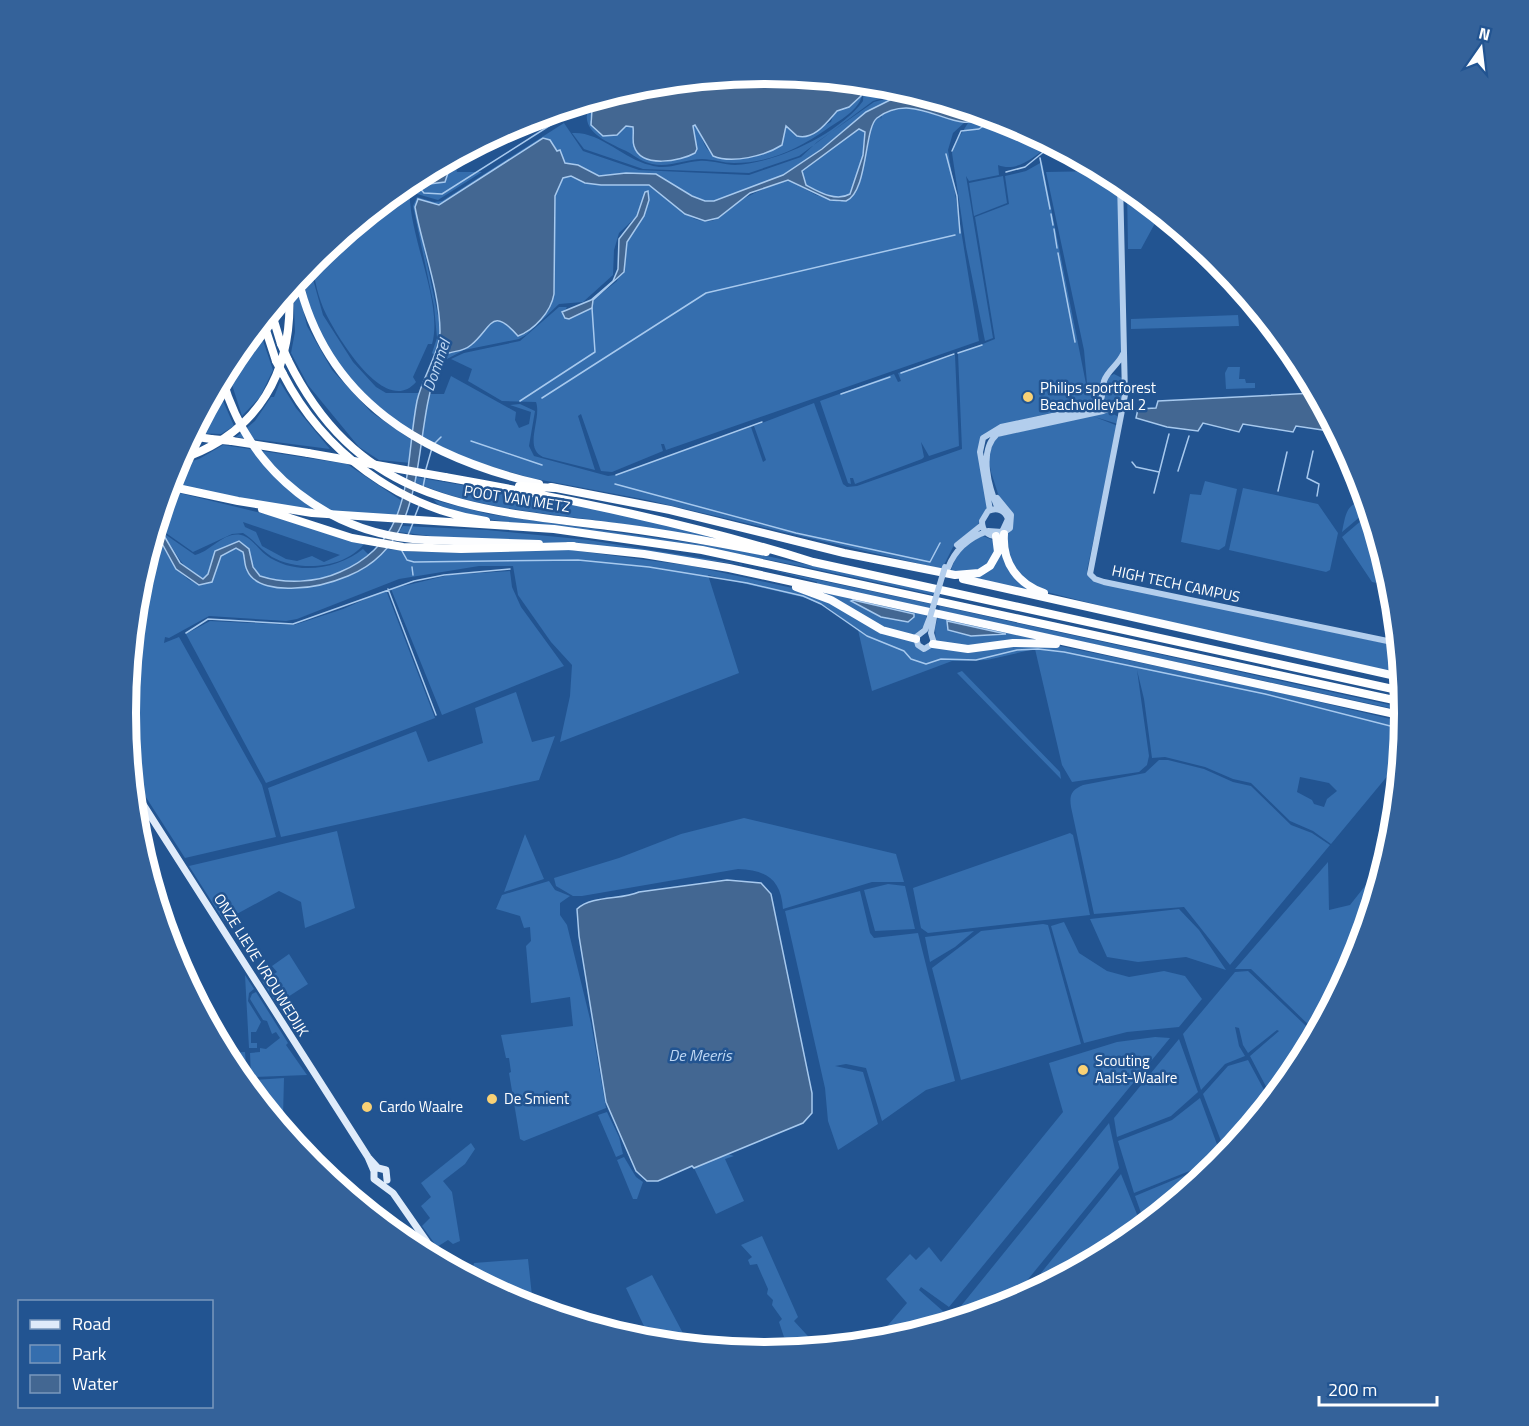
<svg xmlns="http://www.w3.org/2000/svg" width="1529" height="1426" viewBox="0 0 1529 1426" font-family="'Titillium Web',sans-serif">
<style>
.green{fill:#356eae;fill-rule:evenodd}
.water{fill:#436792;stroke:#a7c9ee;stroke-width:1.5;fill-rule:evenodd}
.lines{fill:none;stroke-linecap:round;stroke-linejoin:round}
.stream{stroke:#a7c9ee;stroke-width:1.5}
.tertiary{stroke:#b3ceed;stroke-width:6}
.secondary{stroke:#dfebfa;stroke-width:7}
.trunk{stroke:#fcfdff;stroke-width:8}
.motorway{stroke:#fff;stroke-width:8}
.tertiary-bridge{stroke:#b3ceed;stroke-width:6}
.trunk-bridge{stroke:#fcfdff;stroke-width:8}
.motorway-bridge{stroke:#fff;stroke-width:8}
.poi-dot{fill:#f9d175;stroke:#225491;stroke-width:2}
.labels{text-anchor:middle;stroke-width:5;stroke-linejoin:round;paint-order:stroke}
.poi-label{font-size:15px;fill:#fff;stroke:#225491;text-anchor:start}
.street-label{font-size:15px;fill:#fff;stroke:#225491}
.water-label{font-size:16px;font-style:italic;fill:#bfd8f4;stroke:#225491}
.rim{fill:none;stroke:#fff;stroke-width:8}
</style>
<rect width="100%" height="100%" fill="#225491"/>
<path class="green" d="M860 83 863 87C864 108 843 118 827 129 798 149 769 163 734 163 723 163 713 159 702 159 685 159 670 168 652 164 643 162 636 157 628 152 612 144 580 133 588 110 590 103 594 100 600 98L594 104 590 120 603 136 626 126 633 127C633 133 632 141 634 147 641 167 674 160 688 156L696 145 693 126 696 125C701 132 702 144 709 151 723 167 760 155 777 148L781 145 786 126 800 137 831 122 834 113 861 96Z
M864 83 905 91 873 101 799 156 749 173 643 169 584 149 572 133C600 131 622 158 650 165 667 171 682 162 699 161 712 160 723 165 735 165 776 163 839 134 863 101Z
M911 92 918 94 899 96 888 101 857 120 806 161 783 175 714 201H705L692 196 656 174 626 173 599 176 578 165 565 163 552 142 439 205 421 199 415 207 439 320 440 334 434 355 432 353 437 338 434 306 413 206 417 197 434 202 442 201 564 123 583 151 639 170 749 175 801 157 817 142 874 102Z
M904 106 964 123 953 133 948 150 979 341 666 450 664 444H661L663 451 612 472 601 471 581 414 578 416 595 470 543 457C523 448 542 419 536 402L502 401 468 381 472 369 451 359 464 353 520 341 559 307H567L565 310 569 319 592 308 593 300 617 281 627 242 644 216 649 200 646 191 637 216 619 233 614 250 613 275 583 302 559 304 526 335 519 339 464 350 447 359 441 358C449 348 463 352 472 344 476 341 479 334 483 329 497 313 510 326 525 334L549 309 554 294 555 196 557 187 564 178C575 174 586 184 599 185 616 186 637 178 653 187 673 197 685 224 711 221 719 220 725 213 730 208 748 194 766 188 788 180L816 195 840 202 857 191 874 120 880 116 881 119 882 115Z
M987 115 1010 122 1050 144C1036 156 1017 173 998 165L999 175 969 181 966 176 993 338 985 341 966 247 952 153 953 147 968 123 980 121Z
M859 129 865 132 863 155 851 194C836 202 819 192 806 185L802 171Z
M453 158 457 172H482L438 200 417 194 407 183 413 186 448 176 446 162Z
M1042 162 1088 394 1084 350 1046 172 1100 171 1118 180 1122 352C1110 369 1105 388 1094 405 1070 410 993 421 981 439L989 506 977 526 953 547 942 569 647 500 531 478 469 460 422 439 429 394H444L451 376 516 412 515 420 519 428 529 424 531 412 510 405 520 404 535 411 529 446 534 456 608 476 615 475 751 427 763 462 766 460 754 426 814 403 843 484 847 487 857 486 962 449 958 354 995 339 975 217 1009 204 1005 176 1026 171Z
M1003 176 1007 203 974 216 969 183Z
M405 185 410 190C407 233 444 303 432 344H428L413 377 416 382C385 418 337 336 326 314 318 298 314 278 312 261Z
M1127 187 1160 214 1141 249H1128Z
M309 265 323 315 353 362 376 387 386 393H419L413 433C356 393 311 346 303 273Z
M296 281 307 326 332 370 371 412 413 441 411 463 379 460 359 447 308 385 291 353 295 332 293 285Z
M1238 315 1239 326 1131 329V319Z
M258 326 273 370 260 397 242 416 227 369Z
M955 355 959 446 929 456 921 442 924 457 922 459 855 484 853 478H850L851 484 848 483 820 401 894 374 898 382 901 381 898 373Z
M1228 367H1240L1239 379H1245L1246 383H1255V388L1226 389 1225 373Z
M1114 374 1122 378 1123 399 1119 405 1092 411 1108 377Z
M280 382 296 408 330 449 236 437 255 421 271 397H274Z
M217 387 234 426 221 434 193 433Z
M1109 412 1117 416 1118 424 1095 417 1118 426 1087 570 1091 580 1397 646 1400 674 1188 628 1035 589 1011 565 1006 536 1012 529 1013 515 1000 500 991 472 988 456 996 437Z
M223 445 347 464 402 501 397 517 285 507 169 483 175 466 199 459Z
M415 477 596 508 744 544C694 536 644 527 594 520 532 512 472 507 414 482Z
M1205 481 1237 489 1225 546 1219 550 1181 542 1190 494 1201 495Z
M1243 488 1318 504 1338 533 1330 570 1326 572 1229 550Z
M167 490 298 522 364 544C344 569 299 572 272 557 261 550 253 539 243 533L232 534 193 552 156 526ZM243 522 340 555 324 562 312 556 297 561 286 559 262 546 256 532 245 527Z
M434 500 488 514 734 549 935 592 934 595C808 567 684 540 556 527 532 524 446 519 434 500Z
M1365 500 1368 510 1342 532C1346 513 1346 504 1365 500Z
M1369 514 1387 573 1382 584 1372 582 1342 537Z
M403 526 487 530 588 540 746 565 587 545 446 538 399 532Z
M156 528 195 555C210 552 224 531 241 535 251 537 258 549 266 555 294 576 337 570 363 549L370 556C344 574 287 595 258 574L251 562 249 549 239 541 216 551 208 574 203 579C177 571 172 533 154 532Z
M983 536 995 541 997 551 987 567 964 573 951 571C956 553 965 543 983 536Z
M158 539 176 569 189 580 202 585 212 581 221 556 236 548 243 552 245 560 266 585C311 594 353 579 387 549L415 552 571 550 692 566 806 591 913 640 922 651 934 647 1044 644 1060 646 1252 686 1403 722 1399 762 1331 844 1313 831 1290 821 1251 783 1233 779 1205 767 1165 757 1152 758 1144 699 1137 670 1149 756 1147 765 1139 772 1072 782 1062 765 1035 649 987 660 952 661 872 691 858 630 827 607 806 598 708 575 739 673 560 742 570 696 572 665 551 642 518 595 513 566H479L399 579 297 619 286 621 209 616 169 638 165 637 164 643 179 637 262 785 276 837 185 858 131 774 125 713 137 588 152 540ZM1300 777 1329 783 1337 791 1327 799 1324 807 1314 804 1312 800 1297 792Z
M1001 544 1006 560 1034 592 954 576 980 575Z
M772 570 931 604 929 609 817 585V582Z
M510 571 512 587 521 607 564 666 442 715 391 589 449 575Z
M801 586 927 613 925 625 915 635 893 632ZM853 600 914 614V617L908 622 881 617Z
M386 590 435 718 266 783 186 634 210 621 294 625 343 609Z
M940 606 1404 708V711L939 611Z
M938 616 1045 641 968 647 936 642 935 629Z
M962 671 1060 772 1061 779 957 673Z
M516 692 532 742 555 736 539 780 281 837 268 788 416 731 428 762 483 743 475 708Z
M1159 760H1168L1204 769 1233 782 1251 786 1291 825 1312 833 1330 845 1230 965 1184 907 1094 914 1071 807C1069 794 1072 790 1083 785L1145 773Z
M744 818 896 854 904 882H872L783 909C781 879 766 870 738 869L582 896H573L556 886 554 878 619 858 681 834Z
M337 831 355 908 305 928 301 902 279 891 224 921 189 866Z
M1070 833 1073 835 1090 915 928 933 921 928 913 888Z
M525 834 544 879 504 892Z
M1328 862 1329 910 1350 905 1384 862 1355 958 1316 1032 1251 969H1235Z
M549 881 555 890 570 896 560 903V915L567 925 591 1023 606 1108 524 1141 520 1139 509 1073 511 1072 509 1058H506L501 1035 573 1026 570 997 531 1003 526 946 531 941 530 927 524 928 520 916 496 909 502 895Z
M888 884 905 886 915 929 875 931 864 890Z
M860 891 870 933 874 938 918 933 955 1081 926 1090 882 1121 866 1068 846 1064 835 1066 863 1072 878 1124 838 1150 828 1121 825 1088 785 911Z
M1179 909 1199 930 1226 970 1186 957 1138 962 1107 957 1090 919Z
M1064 922 1079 953 1107 971 1129 977 1164 971 1185 976 1202 999 1179 1027 1127 1032 1084 1043 1051 926Z
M1043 924 1048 925 1081 1044 961 1080 932 968 981 931Z
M974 931 955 947 930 962 925 937Z
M289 954 308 984 277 1004 262 981 277 972 272 966Z
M1248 971 1305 1025 1314 1036 1296 1069 1272 1098 1250 1056 1279 1031 1277 1030 1248 1053 1243 1045 1239 1028 1235 1027 1239 1046 1245 1056 1225 1064 1201 1090 1183 1034 1235 972Z
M245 975 254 989 249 993 248 1001 261 1022 256 1032H251V1043H257V1048H249Z
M256 992 288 1043 286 1045 307 1075 251 1077 250 1053 260 1052V1048L266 1049 280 1038 276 1032 272 1034 267 1021 263 1020 250 999 252 994Z
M1155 1037 1170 1038 949 1307 921 1287 919 1290 944 1312 932 1327 891 1340 884 1330 907 1303 886 1279 910 1254 916 1260 929 1247 941 1262 1063 1112 1049 1063 1117 1042Z
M1179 1039 1198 1092 1171 1116 1117 1137 1114 1118Z
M245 1052 248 1087 225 1053Z
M1248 1060 1270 1101 1226 1154 1203 1094 1228 1066Z
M284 1078 283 1117H273L253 1093 252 1080Z
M1200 1098 1222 1158 1204 1176 1194 1174 1192 1170 1134 1193 1118 1141 1172 1120Z
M607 1112 619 1137 623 1154 616 1157 598 1115Z
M1109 1123 1119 1168 1007 1305 948 1322Z
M471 1143 475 1149 465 1164 443 1181 452 1192 460 1241 453 1244 448 1240 437 1247 422 1226 430 1218 421 1206 431 1197 421 1183Z
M728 1154 734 1156 725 1159 744 1201 716 1214 694 1168Z
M624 1157 636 1177 643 1182 637 1199H633L617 1160Z
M1121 1174 1142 1227 1119 1245 1049 1283 1041 1273Z
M1188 1174 1201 1178 1145 1224 1135 1196Z
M762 1236 798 1317 794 1321 818 1347 812 1348 784 1337 779 1322 782 1319 772 1305 773 1300 767 1294 768 1289 757 1264 750 1265 748 1260 752 1257 741 1245Z
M528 1259 533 1305 498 1286 487 1274 472 1271 474 1263Z
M652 1275 685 1337 691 1343 704 1342 705 1347 651 1341 626 1288Z"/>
<path class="water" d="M774 74 860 83 861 96 849 107 837 111C828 121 814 141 797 136L786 126 782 145C765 156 732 164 713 156L695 125 693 126 697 149 695 153C681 161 641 169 634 146 632 141 634 133 633 127L626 126 617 135 603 136 591 125 592 109 597 100 622 93 635 97 638 94 635 87C646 84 661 82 671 85L674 82 753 75 763 80Z
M918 94 940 101 930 104C939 111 956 115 968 115 976 115 978 113 987 115 956 141 919 87 877 118 864 128 868 192 846 201L830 200 788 180 750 193 718 218 705 221 685 214 649 185H601L585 183 571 176 563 178 555 196 554 294C551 312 534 330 518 336 491 305 492 328 471 345 457 357 445 344 437 369 411 437 432 543 348 576 331 583 314 588 295 588 279 589 254 587 247 570 244 564 245 558 243 552L236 548 221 556 212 582 199 585 176 569 160 540H152L154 532 163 534 180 563 203 579 208 574 215 551 239 541 249 549 253 567 260 576C285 584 316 583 340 572 416 540 404 468 417 401 422 378 439 354 440 332 440 292 422 246 415 207L418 199 439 205 543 138 550 140 557 151 560 150 565 163 578 165 599 176 626 173 656 174 692 196 705 201H714L783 175 822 149 866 112 894 98ZM859 129 865 132 863 155 850 194C836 202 819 192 806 185L802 171Z
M446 162 448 173 445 182 413 186 407 183Z
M648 191 649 200 644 216 627 242 624 272 593 300 592 308 569 319 565 318 562 312 591 300 613 281 618 269 619 239 637 216 645 192Z
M1315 393 1336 432 1296 426 1293 432 1243 424 1239 432 1203 423 1198 431 1167 427 1136 418 1138 409 1156 408 1158 401Z
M853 600 914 614V617L908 622 881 617 851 601Z
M947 621 1006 634 971 636 948 630Z
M727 880 761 883 771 894 812 1093V1113L803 1123 694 1168 692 1166 658 1181H647L636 1171 606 1102 579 936 577 909C592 895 622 900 639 892Z"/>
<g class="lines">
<path class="stream" d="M563 117 582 103
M952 151 961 131 979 129 995 118
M946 154 957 196 960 233
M1040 158 1050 209
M1006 172 1025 167 1052 145
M417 185 424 193 442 194 560 119
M1051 214 1053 225
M1054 229 1057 248
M1058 253 1075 342
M958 353 982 345
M901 373 954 354
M841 394 890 377
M542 398 706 293 955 235
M520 401 595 352 592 308
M471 441 542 465
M434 444 441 437
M1313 451 1307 478 1319 484 1317 496
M1132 462 1136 467 1159 472
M426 469 432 448
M1178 471 1189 436
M616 475 762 422
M615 484 796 533 930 562 940 543
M423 487 425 477
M1278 491 1287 452
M1154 493 1169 434
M415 516 419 506
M408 535 413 523
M402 551 407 560 414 562 578 560 649 567 747 583 803 596 821 604 867 636 904 651 911 659 926 664 941 659 976 660 1017 650 1038 649 1064 652 1265 694 1402 729
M412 567 413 575
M388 589 436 715
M186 633 208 619 293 624 414 581 444 575 510 569"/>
<path class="tertiary" d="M1120 181 1125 395 1090 574 1095 579 1104 582 1397 643
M998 509C989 488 978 451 997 434L1103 411 1124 402
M990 510 980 452 983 438 1001 427 1094 407C1105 400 1101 392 1104 381 1107 371 1119 364 1123 354
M957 545 982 525
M948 568C955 549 968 538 988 531L1002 532 1008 519C1005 510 997 507 988 511L982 521C982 531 988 537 999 536L1010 528 1011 515 997 498
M930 617 925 630 916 637 918 645 924 649 934 643 931 633 934 617"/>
<path class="secondary" d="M132 787 368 1157 378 1168
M368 1157 374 1171V1179L393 1193 441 1262
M378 1168 386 1170 387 1180
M474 1279 483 1280 486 1286
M519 1303 520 1304"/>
<path class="trunk" d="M298 278C326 401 424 457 539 484
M551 487 670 510 844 553 955 575 979 573 990 566 998 552 996 536
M1004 534C1002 563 1018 584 1044 593
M426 540 539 544
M569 546 644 554 729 568 1404 716
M963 579 1400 677
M796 587 831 600 882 630 916 639
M933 644 968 649 1013 643 1056 644"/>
<path class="motorway" d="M271 311 281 344
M263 321 276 361
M288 360C358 502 468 509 608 526 661 532 714 542 766 552
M283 374C323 452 399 508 486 521
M191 436 211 439
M232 441 308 453
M178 460C259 434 294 371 289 289
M445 477C569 499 692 524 813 562L1402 691
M168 486 238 501 312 513 554 529 702 550 1403 702
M519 486 555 488
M262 509 352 538 403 547 461 549 573 546"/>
<path class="tertiary-bridge" d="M930 617 945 567"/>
<path class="trunk-bridge" d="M222 378C249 473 329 535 426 540"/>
<path class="motorway-bridge" d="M281 344 288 360
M276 361 283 374
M211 439 232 441
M308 453 445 477"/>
</g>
<g class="poi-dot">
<circle cx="1028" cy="397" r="6"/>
<circle cx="1083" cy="1070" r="6"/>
<circle cx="492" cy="1099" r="6"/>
<circle cx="367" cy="1107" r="6"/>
</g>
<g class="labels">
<g class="poi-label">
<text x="1040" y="393">Philips sportforest<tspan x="1040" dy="17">Beachvolleybal 2</tspan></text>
<text x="1095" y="1066">Scouting<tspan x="1095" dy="17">Aalst-Waalre</tspan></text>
<text x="504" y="1104">De Smient</text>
<text x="379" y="1112">Cardo Waalre</text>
</g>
<g class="street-label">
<text transform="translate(517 499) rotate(9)" y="5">POOT VAN METZ</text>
<text transform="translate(1176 584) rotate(12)" y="5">HIGH TECH CAMPUS</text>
<text transform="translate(261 965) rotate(58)" y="5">ONZE LIEVE VROUWEDIJK</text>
</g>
<g class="water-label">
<text transform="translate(436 365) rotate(-71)" y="6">Dommel</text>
<text x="700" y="1061">De Meeris</text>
</g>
</g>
<path d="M0 0H1529V1426H0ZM136 713a629 629 0 1 1 1258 0a629 629 0 1 1-1258 0Z" fill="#34629a" fill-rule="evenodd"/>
<path class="rim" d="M136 713a629 629 0 1 1 1258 0a629 629 0 1 1-1258 0Z"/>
<rect x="18" y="1300" width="195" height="108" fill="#225491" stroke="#7a98bd" stroke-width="1.5"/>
<rect x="30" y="1320" width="30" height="9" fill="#dfebfa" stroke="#7a98bd" stroke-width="1.5"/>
<text x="72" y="1330" font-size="18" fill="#ffffff">Road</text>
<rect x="30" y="1345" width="30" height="18" fill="#356eae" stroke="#7a98bd" stroke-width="1.5"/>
<text x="72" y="1360" font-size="18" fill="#ffffff">Park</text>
<rect x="30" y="1375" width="30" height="18" fill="#436792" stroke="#7a98bd" stroke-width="1.5"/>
<text x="72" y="1390" font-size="18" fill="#ffffff">Water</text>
<g transform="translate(1481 48) rotate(14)" stroke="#225491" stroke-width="4.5" paint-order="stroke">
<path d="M0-4.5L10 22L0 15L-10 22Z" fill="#ffffff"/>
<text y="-9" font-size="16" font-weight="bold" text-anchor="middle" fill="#ffffff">N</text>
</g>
<path d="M1319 1396v9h118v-9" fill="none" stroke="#ffffff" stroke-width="3"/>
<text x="1328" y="1396" font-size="18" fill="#ffffff" stroke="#225491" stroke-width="4.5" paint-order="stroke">200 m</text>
</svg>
